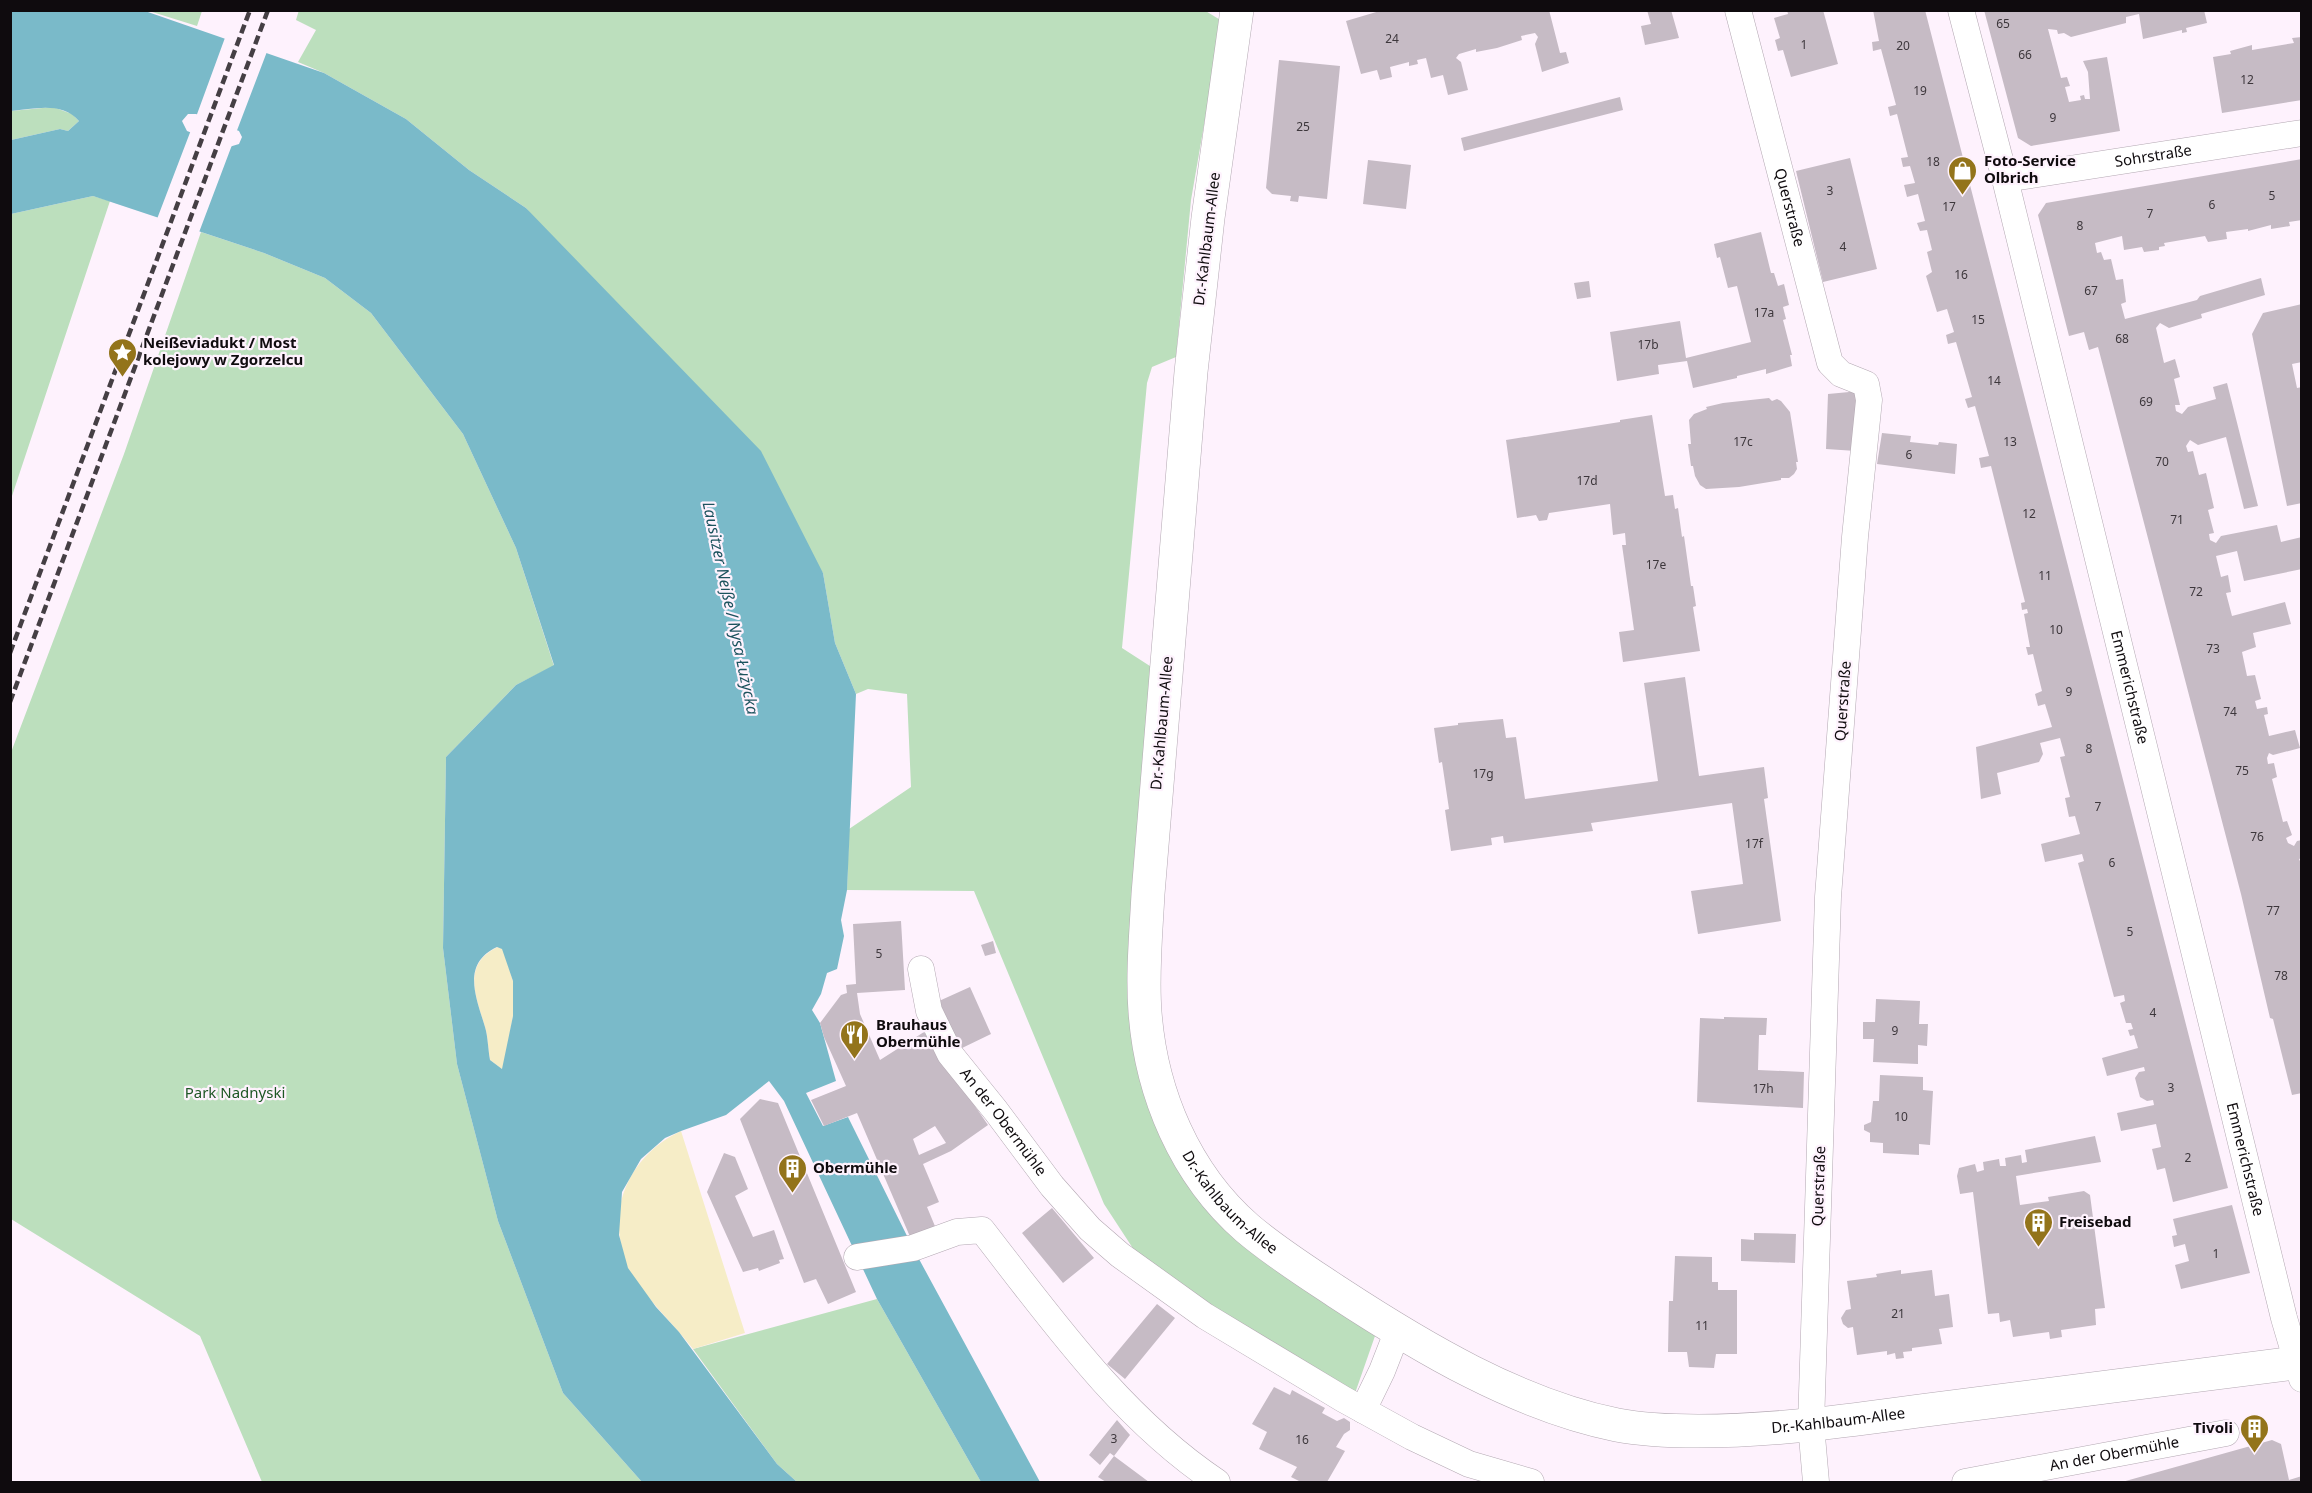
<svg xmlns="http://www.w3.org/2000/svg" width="2312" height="1493" viewBox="0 0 2312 1493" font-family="'Noto Sans',sans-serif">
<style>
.green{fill:#bcdfbd}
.sand{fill:#f6edc7}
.water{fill:#7abac9;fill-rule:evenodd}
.pier{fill:#fef2fd}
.building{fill:#c6bbc5;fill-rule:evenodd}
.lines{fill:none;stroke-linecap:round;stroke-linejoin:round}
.street-casing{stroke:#b3a8b2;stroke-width:27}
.secondary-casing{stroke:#b3a8b2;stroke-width:34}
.street{stroke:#fff;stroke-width:26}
.secondary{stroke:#fff;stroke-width:33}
.rail{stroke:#453f44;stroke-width:4.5;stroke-dasharray:9 4.5;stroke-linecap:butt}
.labels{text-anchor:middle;stroke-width:4.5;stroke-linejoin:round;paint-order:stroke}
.number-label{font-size:12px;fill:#3d373c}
.street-label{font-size:15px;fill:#0f0b0e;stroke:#fef2fd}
.poi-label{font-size:15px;font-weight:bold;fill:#0f0b0e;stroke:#fef2fd;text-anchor:start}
.park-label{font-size:15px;fill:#1e5725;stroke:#fef2fd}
.water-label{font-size:16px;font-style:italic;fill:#1c535e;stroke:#fef2fd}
</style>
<rect width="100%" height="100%" fill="#fef2fd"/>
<path class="green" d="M299 10H1204L1222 21 1191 200 1176 357 1152 367 1147 383 1122 648 1153 668 1130 972 1220 1224 1258 1258 1375 1336 1353 1399 1168 1280 1134 1250 1104 1204 974 891 847 890 849 829 911 787 907 694 868 689 856 694 835 643 823 573 526 208 469 170 406 119 324 73 298 62 316 30 296 20Z
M149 11H202L197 26Z
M53 107 72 114 79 121 68 131 60 129 11 140V111Z
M93 196 110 201 11 499V214Z
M201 232 264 253 325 278 371 313 463 434 516 548 554 666 516 685 446 757 443 948 457 1064 498 1221 563 1393 642 1482H262L200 1336 11 1219 10 755 124 454Z
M877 1299 981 1482H797L777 1464 693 1349Z"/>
<path class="sand" d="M498 947 503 949 513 981V1016L503 1070 490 1060C488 1049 488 1037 485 1027 476 997 461 964 498 947Z
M681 1131 745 1333 693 1349C672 1322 646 1299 629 1270 625 1264 624 1255 622 1248 609 1198 636 1152 681 1131Z"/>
<path class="water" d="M11 11H145L324 73 406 119 469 170 526 208 761 451 823 573 835 643 856 694 847 890 841 920 844 936 837 969 827 973 821 994 812 1010 820 1023 836 1081 806 1093 823 1126 848 1117 913 1248 1040 1482H981L877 1299 784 1101 769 1081 726 1115 681 1131 665 1138 641 1159 622 1192 619 1235 628 1268 656 1307 679 1332 777 1464 797 1482H642L563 1393 498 1221 457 1064 443 948 446 757 516 685 554 665 516 548 463 434 371 313 325 278 264 253 93 196 11 214V140L60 129 68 131 79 121C62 101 34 109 11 111ZM188 114H196L239 131 242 137 239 144 229 147 187 131 182 121ZM497 947 502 949 513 981V1016L502 1069 490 1060C488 1049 488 1037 485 1027 476 997 461 964 497 947Z"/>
<path class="pier" d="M226 35 268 49 236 133 196 117Z
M191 130 232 145 198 235 157 219Z"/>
<path class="building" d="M1383 10H1549L1560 53 1566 52 1569 63 1542 72 1535 44 1538 37 1535 33 1521 36 1522 40 1497 48 1476 52V49L1459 54 1456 58 1461 62 1468 90 1448 95 1443 75 1431 78 1426 58 1417 60 1418 64 1409 66V62L1390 67 1392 77 1380 80 1377 70 1361 74 1346 21Z
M1647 10H1671L1679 38 1645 45 1641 26 1651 24Z
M1787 10H1823L1838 64 1791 77 1783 50 1778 51 1775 40 1780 38 1774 18 1788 14Z
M1873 10H1925L2228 1188 2173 1202 2165 1168 2157 1170 2152 1149 2161 1147 2156 1124 2121 1131 2117 1113 2154 1105 2153 1100 2147 1101 2140 1097 2135 1078 2139 1072 2145 1071 2144 1067 2107 1076 2102 1058 2138 1048 2134 1035 2130 1036 2128 1030 2133 1029 2131 1023H2126L2120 1003 2125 1001 2124 995 2114 997 2078 863 2084 861 2082 854 2045 862 2041 844 2080 834 2075 816 2069 817 2065 798 2070 797 2060 757 2065 756 2060 738 2040 743 2043 754 2039 762 1997 773 2001 794 1981 799 1976 747 2052 727 2045 704 2038 706 2035 694 2042 691 2033 654 2028 655 2026 647H2030L2024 614 2028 613 2027 609 2022 610 2021 603 2025 602 1991 466 1981 468 1979 458 1989 456 1975 406 1968 408 1965 399 1972 397 1956 342 1948 344 1946 335 1954 332 1947 309 1937 312 1926 276 1932 272 1927 252 1932 250 1927 230 1920 231 1917 223 1925 221 1918 194 1907 197 1904 185 1915 183 1910 166 1903 167 1901 158 1908 157 1897 114 1890 116 1888 107 1896 105 1881 49 1873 51 1872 42 1879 41Z
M1984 10H2204L2207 23 2186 28 2187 32 2182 33V30L2143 39 2139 14 2126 17V23L2071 37 2064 33 2058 34 2057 30 2048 29 2061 78 2067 77 2070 86 2065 87 2069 102 2081 100 2080 96 2084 95 2085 99H2090L2088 72 2083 61 2107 57 2120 131 2031 146 2018 138Z
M2302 37V100L2222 113 2213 57 2231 54 2230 51 2252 45V50L2294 43 2292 38Z
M1279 60 1340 66 1327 199 1299 196 1298 202 1290 201 1291 196 1272 194 1266 188Z
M1620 97 1623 110 1464 151 1461 138Z
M1850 158 1877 269 1823 282 1796 171Z
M2302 159V220L2289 222 2290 226 2271 229V225L2248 231V229L2226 232 2227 239 2208 242 2205 236 2164 243 2165 246 2159 247V250L2144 252 2142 247 2124 250 2122 236 2095 243 2097 253 2101 252 2104 260 2111 259 2116 280 2123 279 2126 302 2121 304 2125 319 2197 300 2200 296 2261 278 2265 295 2201 314 2202 318 2169 328 2160 323 2156 328 2164 363 2175 359 2180 377 2174 379 2180 405H2175L2176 411 2182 414 2188 407 2216 399 2213 387 2227 383 2258 506 2244 509 2226 437 2198 445 2190 440 2186 446 2188 452 2193 451 2199 475 2206 473 2214 508 2208 510 2214 533 2209 534 2210 540 2216 543 2221 536 2277 525 2281 542 2302 537V569L2244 581 2237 551 2216 556 2221 577 2228 575 2231 592 2226 593 2232 616 2285 602 2291 624 2253 633 2256 647 2242 652 2247 676 2255 675 2261 699 2255 701 2257 709 2267 707 2268 714 2264 715 2269 736 2295 730 2300 748 2273 755 2269 753 2267 758 2268 764 2274 763 2277 777 2272 779 2283 822 2287 821 2292 835 2286 838 2288 843 2294 846 2297 841 2302 840V858L2299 859 2302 866V1093L2292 1095 2273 1019 2270 1018 2241 894 2098 347 2089 350 2084 332 2069 336 2038 215 2046 203Z
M1368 160 1411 165 1406 209 1363 204Z
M1761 232 1771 273H1774L1778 286 1784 284 1789 305 1783 307 1786 319 1783 320 1792 355H1790L1792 366 1766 374V369L1737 376V378L1693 388 1687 361 1658 365 1659 374 1617 381 1610 332 1680 321 1686 358 1751 342 1737 286 1728 288 1720 257 1717 258 1714 244Z
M1589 281 1591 297 1577 299 1574 283Z
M2302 304V362L2292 364 2297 388 2302 387V503L2287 506 2252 334 2263 313Z
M1860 391 1856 451 1826 449 1828 394Z
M1769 398 1772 401 1777 399 1781 401 1790 412 1798 462H1796L1797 469 1794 474 1789 478H1781V480L1739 487 1706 489 1700 485 1695 476 1693 466H1691L1688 444H1691L1689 420 1694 414 1707 409 1706 407 1723 403Z
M1652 415 1665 496 1673 495 1675 509 1678 508 1682 537 1684 536 1691 586H1693L1696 606 1693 607 1700 651 1623 662 1619 632 1634 630 1622 545H1626L1625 533 1613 535 1610 504 1549 513 1547 520 1539 521 1536 515 1517 518 1506 440 1620 422V420Z
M1882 433 1911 436 1910 442 1938 445 1939 442 1957 444 1955 474 1877 464Z
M1685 677 1699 776 1764 767 1768 798 1764 799 1781 921 1698 934 1691 891 1743 884 1732 803 1591 823 1593 831 1504 843 1503 836 1491 838 1492 845 1451 851 1445 810 1449 809 1442 762 1439 763 1434 728 1458 725V723L1503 719 1506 738 1516 737 1525 799 1658 781 1644 683Z
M901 921 905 990 857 993 860 1014 880 1060 924 1032 988 1125 951 1151 923 1164 939 1202 927 1207 937 1231 911 1239 857 1113 824 1126 811 1100 846 1086 824 1037 820 1023 841 995 847 993 846 985 856 984 853 924ZM935 1126 946 1143 919 1155 913 1139Z
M993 941 996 953 985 956 981 945Z
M970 987 991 1034 960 1049 939 1001Z
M1876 999 1920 1001 1919 1024H1928L1927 1046 1918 1045V1064L1873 1062 1874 1039H1863V1022H1875Z
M1724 1017 1767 1018 1766 1035H1759L1758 1070 1804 1072 1803 1108 1697 1102 1700 1018 1724 1019Z
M1880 1075 1923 1077V1090L1933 1091 1930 1145 1919 1144V1155L1883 1153V1143L1870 1142V1133L1864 1130V1125L1871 1122 1873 1101H1879Z
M760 1099 778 1103 856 1292 828 1304 816 1279 804 1283 740 1119Z
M2095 1136 2101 1162 2016 1176 2020 1205 2049 1201 2048 1197 2084 1191 2090 1195 2105 1308 2095 1309 2096 1325 2061 1330 2062 1337 2050 1339 2049 1332 2013 1337 2010 1320 2000 1322 1999 1313 1988 1314 1973 1192 1960 1194 1957 1176 1959 1168 1975 1164 1977 1172 1984 1170 1983 1162 1999 1159 2000 1166H2006L2005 1158 2021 1155 2022 1163 2027 1162 2025 1150Z
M724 1153 735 1157 748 1189 735 1196 753 1237 774 1230 784 1259 779 1260 780 1263 759 1271 758 1268 743 1272 707 1192Z
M2232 1205 2250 1273 2181 1289 2175 1265 2189 1261 2185 1244 2174 1247 2172 1236 2177 1235 2173 1219Z
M1052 1208 1094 1258 1063 1283 1022 1233Z
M1754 1233 1796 1234 1795 1263 1741 1261V1239L1754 1240Z
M1675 1256 1712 1257V1282H1718V1290H1737V1354H1716L1714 1368 1689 1367 1687 1352H1668L1669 1301H1673Z
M1901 1270V1274L1932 1270 1935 1296 1949 1294 1953 1327 1939 1329 1942 1344 1912 1348V1351L1903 1352 1904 1358 1896 1359 1895 1353 1887 1355V1351L1857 1355 1853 1327 1848 1328 1843 1324 1841 1318 1846 1310 1851 1309 1847 1281 1877 1277 1876 1274Z
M1157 1304 1175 1318 1125 1379 1107 1364Z
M1274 1387 1290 1395 1292 1390 1325 1408 1322 1413 1337 1421 1344 1418 1350 1422V1430L1344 1434 1336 1447 1345 1451 1327 1482H1301L1291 1477 1297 1467 1259 1449 1267 1432 1252 1424Z
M1117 1420 1130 1435 1114 1456 1110 1453 1100 1465 1089 1455Z
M2272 1440 2281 1444 2289 1480 2302 1476V1482H2122Z
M1114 1456 1149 1482H1106L1098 1477Z"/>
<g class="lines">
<defs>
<g id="street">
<path id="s1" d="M1738 10 1830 363 1841 374 1866 384 1869 400 1855 537 1828 897 1811 1425 1816 1482"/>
<path id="s2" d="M1961 10 2005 179 2284 1318 2302 1379"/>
<path id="s3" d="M2005 179 2302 133"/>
<path id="s4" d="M921 969 929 1011 950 1054 996 1111 1052 1186 1090 1229 1120 1255 1205 1316 1343 1399 1412 1437 1469 1464 1531 1482"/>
<path d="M857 1257 913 1248 957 1232 982 1230C1052 1320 1121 1418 1217 1482"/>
<path d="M1363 1410 1382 1371 1398 1330"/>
<path id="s5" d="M1965 1482 2226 1433"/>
</g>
<g id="secondary">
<path id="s6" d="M1237 10 1208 218 1191 372 1148 894C1146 933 1142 973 1145 1012 1151 1093 1185 1174 1247 1228 1275 1252 1307 1272 1337 1292 1421 1347 1518 1405 1617 1425 1643 1430 1671 1431 1698 1431 1773 1431 1846 1421 1919 1411 2047 1395 2174 1378 2302 1362"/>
</g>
</defs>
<use href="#street" class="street-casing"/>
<use href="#secondary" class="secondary-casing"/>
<use href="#street" class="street"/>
<use href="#secondary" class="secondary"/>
<path class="rail" d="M10 653 250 10
M10 702 268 10"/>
</g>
<defs>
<symbol id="shop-pin" viewBox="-11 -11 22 30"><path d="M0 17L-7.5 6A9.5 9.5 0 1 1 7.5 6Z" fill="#93741b" stroke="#fef2fd"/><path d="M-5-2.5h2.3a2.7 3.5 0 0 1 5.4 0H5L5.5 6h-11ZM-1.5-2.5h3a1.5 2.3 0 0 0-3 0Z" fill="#fff"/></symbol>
<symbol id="sight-pin" viewBox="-11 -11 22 30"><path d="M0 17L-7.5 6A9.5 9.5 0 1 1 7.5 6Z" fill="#93741b" stroke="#fef2fd"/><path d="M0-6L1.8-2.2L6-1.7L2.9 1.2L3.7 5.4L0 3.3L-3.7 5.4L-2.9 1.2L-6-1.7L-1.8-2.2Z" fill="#fff"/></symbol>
<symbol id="restaurant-pin" viewBox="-11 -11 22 30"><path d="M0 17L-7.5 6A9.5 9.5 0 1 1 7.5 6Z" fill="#93741b" stroke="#fef2fd"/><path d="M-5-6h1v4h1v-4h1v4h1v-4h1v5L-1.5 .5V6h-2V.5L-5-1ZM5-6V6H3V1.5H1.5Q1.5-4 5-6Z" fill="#fff"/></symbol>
<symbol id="building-pin" viewBox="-11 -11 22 30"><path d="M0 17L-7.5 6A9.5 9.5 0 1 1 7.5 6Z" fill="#93741b" stroke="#fef2fd"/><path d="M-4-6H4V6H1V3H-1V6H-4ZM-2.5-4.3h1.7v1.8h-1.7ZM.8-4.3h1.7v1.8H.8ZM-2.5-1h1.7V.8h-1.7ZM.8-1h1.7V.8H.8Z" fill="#fff"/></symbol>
</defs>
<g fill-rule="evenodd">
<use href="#shop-pin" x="1946" y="154" width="33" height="45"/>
<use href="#sight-pin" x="106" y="336" width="33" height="45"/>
<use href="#restaurant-pin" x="838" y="1018" width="33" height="45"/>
<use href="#building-pin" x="776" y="1152" width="33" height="45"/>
<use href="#building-pin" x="2022" y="1206" width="33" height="45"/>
<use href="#building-pin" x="2238" y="1412" width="33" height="45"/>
</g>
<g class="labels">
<g class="number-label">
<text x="2003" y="28">65</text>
<text x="1392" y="43">24</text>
<text x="1804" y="49">1</text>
<text x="1903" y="50">20</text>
<text x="2025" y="59">66</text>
<text x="2247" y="84">12</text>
<text x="1920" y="95">19</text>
<text x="2053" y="122">9</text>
<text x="1303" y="131">25</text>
<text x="1933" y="166">18</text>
<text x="1830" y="195">3</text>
<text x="2272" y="200">5</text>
<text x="2212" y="209">6</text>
<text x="1949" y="211">17</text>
<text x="2150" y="218">7</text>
<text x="2080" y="230">8</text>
<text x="1843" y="251">4</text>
<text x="1961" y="279">16</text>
<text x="2091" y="295">67</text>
<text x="1764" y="317">17a</text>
<text x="1978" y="324">15</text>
<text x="2122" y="343">68</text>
<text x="1648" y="349">17b</text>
<text x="1994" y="385">14</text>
<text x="2146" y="406">69</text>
<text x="1743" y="446">17c</text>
<text x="2010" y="446">13</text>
<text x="1909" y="459">6</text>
<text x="2162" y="466">70</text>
<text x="1587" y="485">17d</text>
<text x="2029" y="518">12</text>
<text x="2177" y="524">71</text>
<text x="1656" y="569">17e</text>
<text x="2045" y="580">11</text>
<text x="2196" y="596">72</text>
<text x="2056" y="634">10</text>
<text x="2213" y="653">73</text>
<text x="2069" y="696">9</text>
<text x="2230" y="716">74</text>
<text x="2089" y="753">8</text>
<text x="2242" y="775">75</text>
<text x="1483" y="778">17g</text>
<text x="2098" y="811">7</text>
<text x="2257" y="841">76</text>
<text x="1754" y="848">17f</text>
<text x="2112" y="867">6</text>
<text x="2273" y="915">77</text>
<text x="2130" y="936">5</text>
<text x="879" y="958">5</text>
<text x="2281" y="980">78</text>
<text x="2153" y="1017">4</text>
<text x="1895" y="1035">9</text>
<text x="2171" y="1092">3</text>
<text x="1763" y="1093">17h</text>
<text x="1901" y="1121">10</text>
<text x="2188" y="1162">2</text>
<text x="2216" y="1258">1</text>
<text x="1898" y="1318">21</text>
<text x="1702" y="1330">11</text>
<text x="1114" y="1443">3</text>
<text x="1302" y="1444">16</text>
</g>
<g class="street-label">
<text dy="5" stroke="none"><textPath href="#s3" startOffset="150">Sohrstraße</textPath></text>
<text dy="5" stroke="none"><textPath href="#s1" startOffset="204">Querstraße</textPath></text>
<text transform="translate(1207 239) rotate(-83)" y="5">Dr.-Kahlbaum-Allee</text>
<text dy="5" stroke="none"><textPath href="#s2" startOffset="698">Emmerichstraße</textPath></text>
<text transform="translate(1843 701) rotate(-86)" y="5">Querstraße</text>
<text transform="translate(1162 723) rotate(-85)" y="5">Dr.-Kahlbaum-Allee</text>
<text dy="5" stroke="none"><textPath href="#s4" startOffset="177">An der Obermühle</textPath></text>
<text dy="5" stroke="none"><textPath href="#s2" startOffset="1184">Emmerichstraße</textPath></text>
<text transform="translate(1819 1186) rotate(-88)" y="5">Querstraße</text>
<text dy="5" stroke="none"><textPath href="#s6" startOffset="1221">Dr.-Kahlbaum-Allee</textPath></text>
<text dy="5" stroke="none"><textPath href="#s6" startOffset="1896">Dr.-Kahlbaum-Allee</textPath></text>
<text dy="5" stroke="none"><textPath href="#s5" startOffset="152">An der Obermühle</textPath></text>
</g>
<g class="poi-label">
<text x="1984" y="166">Foto-Service<tspan x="1984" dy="17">Olbrich</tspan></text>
<text x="143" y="348">Neißeviadukt / Most<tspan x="143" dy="17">kolejowy w Zgorzelcu</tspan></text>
<text x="876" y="1030">Brauhaus<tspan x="876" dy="17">Obermühle</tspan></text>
<text x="813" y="1173">Obermühle</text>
<text x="2059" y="1227">Freisebad</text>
<text x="2233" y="1433" text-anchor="end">Tivoli</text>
</g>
<g class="park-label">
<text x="235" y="1098">Park Nadnyski</text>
</g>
<g class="water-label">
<text transform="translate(731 608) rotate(78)" y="6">Lausitzer Neiße / Nysa Łużycka</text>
</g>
</g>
<rect width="2312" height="1493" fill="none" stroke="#0f0b0e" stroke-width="24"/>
</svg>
